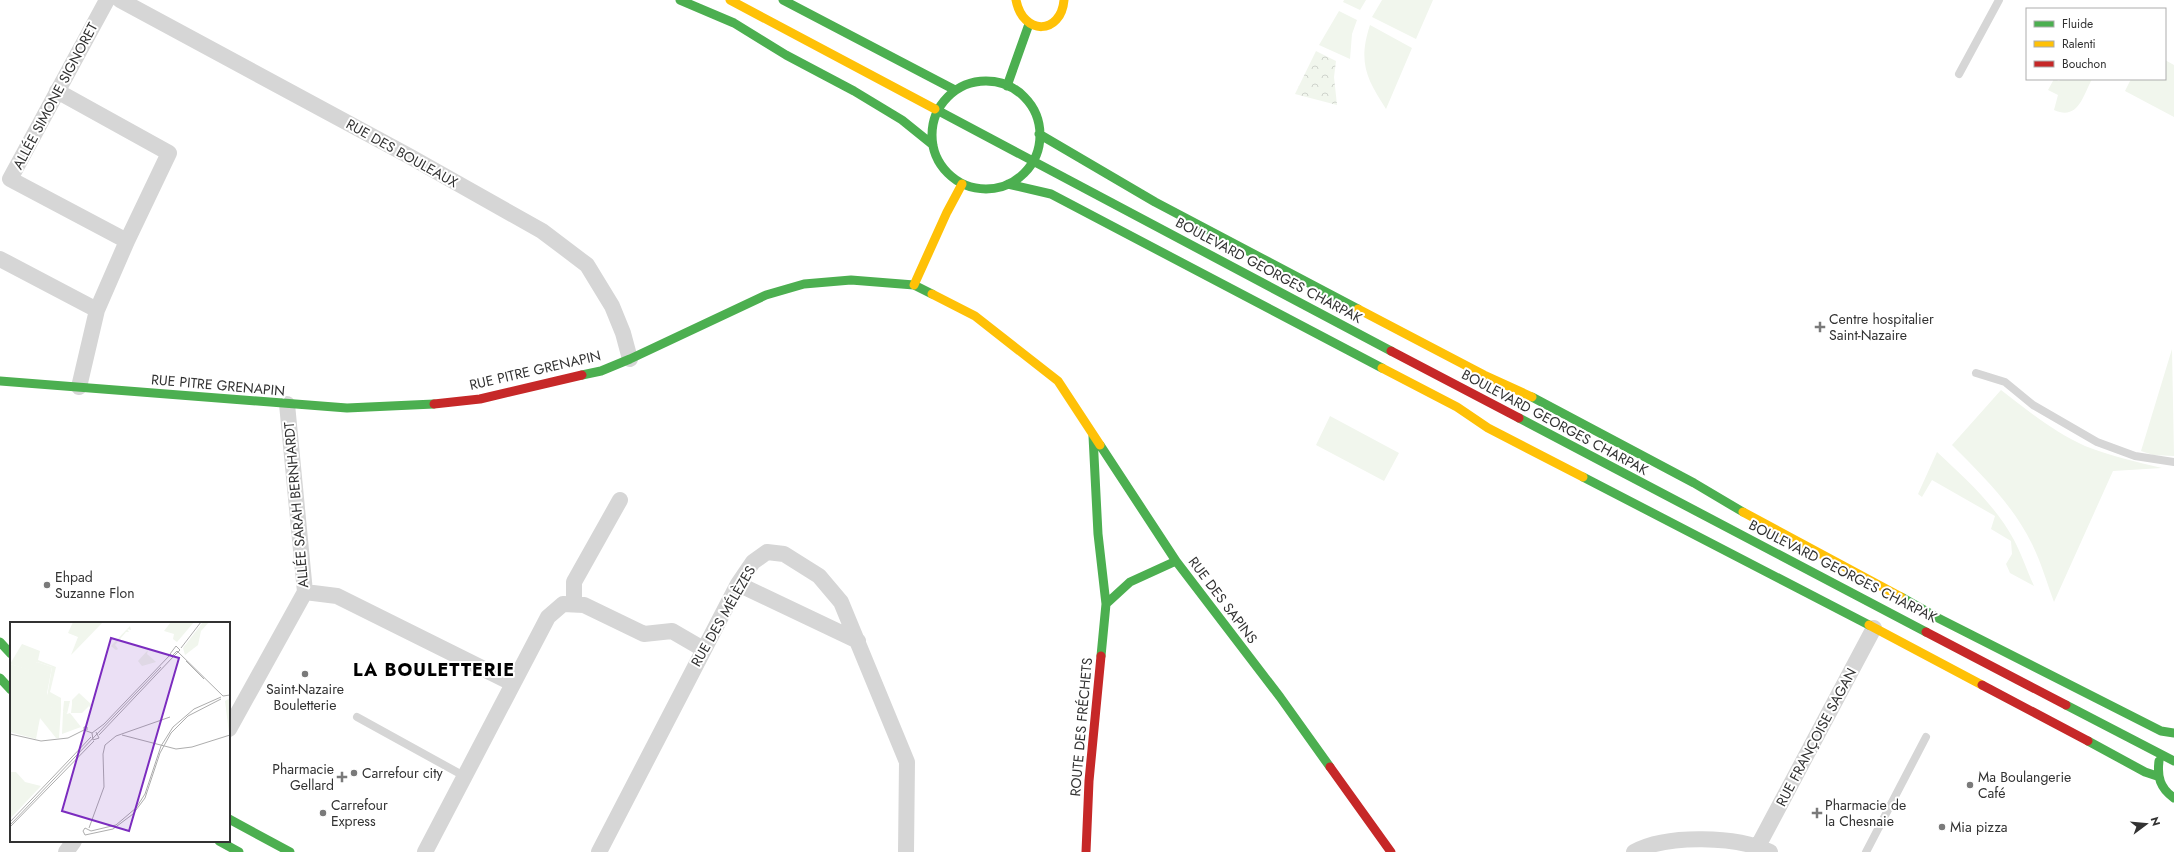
<svg xmlns="http://www.w3.org/2000/svg" width="2174" height="852" viewBox="0 0 2174 852" font-family="Jost,sans-serif">
<style>
.grass{fill:#f1f6ed}
.forest{fill:url(#forest-crowns)}
.lines{fill:none;stroke-linecap:round;stroke-linejoin:round}
.lane{stroke:#d6d6d6;stroke-width:8}
.street{stroke:#d6d6d6;stroke-width:16}
.fast{stroke:#4caf50;stroke-width:9}
.slow{stroke:#ffc107;stroke-width:9}
.jam{stroke:#c62828;stroke-width:9}
.poi-dot{fill:#7a7a7a;stroke:#fff;stroke-width:1.5}
.labels{text-anchor:middle;stroke-width:4;stroke-linejoin:round;paint-order:stroke}
.street-label{font-size:14px;fill:#323232;stroke:#fff}
.poi-label{font-size:14px;fill:#323232;stroke:#fff;text-anchor:start}
.district-label{font-size:18px;font-weight:bold;letter-spacing:1px;fill:#000;stroke:#fff}
.inset-road{fill:none;stroke:#adadad;stroke-width:1}
.view{fill:#7b2cbf;fill-opacity:0.15;stroke:#7b2cbf;stroke-width:2}
.inset-edge{fill:none;stroke:#323232;stroke-width:2}
</style>
<defs>
<pattern id="forest-crowns" width="20" height="18" patternUnits="userSpaceOnUse"><rect width="20" height="18" fill="#f1f6ed"/><path d="M2 6a3 3 0 1 1 6 0M12 15a3 3 0 1 1 6 0" fill="none" stroke="#cfd3cc"/></pattern>
</defs>
<rect width="100%" height="100%" fill="#fff"/>
<path class="grass" d="M1344 0H1366L1360 10 1343 2Z
M1382 0H1433L1416 39 1372 17Z
M1339 11 1357 20 1352 34 1350 59 1319 45Z
M1370 25 1412 48 1386 109C1366 78 1358 62 1370 25Z
M2165 60 2174 65V117L2125 91 2131 79H2165Z
M2054 79 2059 81 2061 79H2092C2083 96 2078 121 2054 110L2058 95 2048 90Z
M2172 349 2174 456 2153 455 2141 451Z
M2001 390C2028 411 2054 432 2085 446 2110 456 2137 462 2162 468L2113 471 2054 602C2047 583 2041 562 2032 544 2013 505 1982 475 1952 445Z
M1330 416 1399 453 1384 481 1316 445Z
M1937 452C1965 478 1996 506 2014 540 2022 555 2027 571 2034 586L2010 573 2006 564 2012 554 2011 541 1991 529 1995 516 1932 480 1922 497 1918 494Z"/>
<path class="forest" d="M1316 51 1336 61 1334 77 1337 105 1295 94Z"/>
<g class="lines">
<path class="lane" d="M1959 74 1999 0
M1976 373 2005 382 2033 405 2097 442 2135 456 2174 462
M357 717 464 776
M1866 852 1926 737"/>
<path class="street" d="M120 0 409 156 542 231 587 265 612 306 623 333 630 359
M57 91 169 153 127 241
M0 259 97 310 79 387
M97 310 127 241 10 179 107 0
M738 584 858 641
M305 592 337 596 512 683
M574 604V582L620 500
M229 729 305 592 287 404
M1758 846 1874 628
M66 852 74 841
M425 852 548 617 563 604 584 605 644 634 672 631 703 649
M599 852 738 584 753 562 767 552 784 554 819 576 841 602 907 762 906 852
M1634 852C1667 834 1737 836 1770 852"/>
<path class="fast" d="M680 0 734 23 786 55 854 91 902 120 933 145
M783 0 955 90
M932 135a54 54 0 1 1 108 0a54 54 0 1 1-108 0Z
M1007 86 1029 24
M935 109 1391 351
M1039 134 1155 202 1358 309
M1008 184 1051 194 1382 368
M582 375 601 371 630 359 766 295 804 284 851 280 914 285 932 294
M0 381 347 408 434 404
M1532 397 1694 483 1743 512
M1519 418 1926 632
M1093 436 1098 534 1106 604 1101 656
M1100 445 1176 561 1280 697 1330 767
M1583 477 1869 625
M1901 597 1938 618 2161 731 2174 733
M1106 604 1130 582 1176 561
M0 642 11 654
M0 678 11 690
M2066 705 2174 761
M2088 741 2145 772 2157 776
M2159 761C2157 777 2160 788 2174 798
M229 819 290 852
M219 841 239 852"/>
<path class="slow" d="M730 0 935 109
M1016 0C1023 36 1061 35 1064 0
M914 285 947 212 962 184
M932 294 975 316 1058 381 1100 445
M1358 309 1484 375 1532 397
M1382 368 1457 407 1488 428 1583 477
M1743 512 1901 597
M1869 625 1982 685"/>
<path class="jam" d="M1391 351 1519 418
M434 404 480 399 582 375
M1926 632 2066 705
M1982 685 2088 741
M1330 767 1391 852
M1086 852 1089 781 1101 656"/>
</g>
<g class="poi-dot">
<path d="M1818 321h4v4h4v4h-4v4h-4v-4h-4v-4h4z"/>
<circle cx="47" cy="585" r="4"/>
<circle cx="305" cy="674" r="4"/>
<circle cx="354" cy="773" r="4"/>
<path d="M340 771h4v4h4v4h-4v4h-4v-4h-4v-4h4z"/>
<circle cx="1970" cy="785" r="4"/>
<circle cx="323" cy="813" r="4"/>
<path d="M1815 807h4v4h4v4h-4v4h-4v-4h-4v-4h4z"/>
<circle cx="1942" cy="827" r="4"/>
</g>
<g class="labels">
<g class="street-label">
<text transform="translate(55 96) rotate(-62)" y="5">ALLÉE SIMONE SIGNORET</text>
<text transform="translate(402 153) rotate(29)" y="5">RUE DES BOULEAUX</text>
<text transform="translate(1269 270) rotate(28)" y="5">BOULEVARD GEORGES CHARPAK</text>
<text transform="translate(535 370) rotate(-13)" y="5">RUE PITRE GRENAPIN</text>
<text transform="translate(218 385) rotate(5)" y="5">RUE PITRE GRENAPIN</text>
<text transform="translate(1555 422) rotate(28)" y="5">BOULEVARD GEORGES CHARPAK</text>
<text transform="translate(296 505) rotate(-95)" y="5">ALLÉE SARAH BERNHARDT</text>
<text transform="translate(1843 571) rotate(27)" y="5">BOULEVARD GEORGES CHARPAK</text>
<text transform="translate(1223 600) rotate(53)" y="5">RUE DES SAPINS</text>
<text transform="translate(723 616) rotate(-60)" y="5">RUE DES MÉLÈZES</text>
<text transform="translate(1081 727) rotate(-85)" y="5">ROUTE DES FRÉCHETS</text>
<text transform="translate(1816 737) rotate(-62)" y="5">RUE FRANÇOISE SAGAN</text>
</g>
<g class="poi-label">
<text x="1829" y="324">Centre hospitalier<tspan x="1829" dy="16">Saint-Nazaire</tspan></text>
<text x="55" y="582">Ehpad<tspan x="55" dy="16">Suzanne Flon</tspan></text>
<text x="305" y="694" text-anchor="middle">Saint-Nazaire<tspan x="305" dy="16">Bouletterie</tspan></text>
<text x="334" y="774" text-anchor="end">Pharmacie<tspan x="334" dy="16">Gellard</tspan></text>
<text x="362" y="778">Carrefour city</text>
<text x="1978" y="782">Ma Boulangerie<tspan x="1978" dy="16">Café</tspan></text>
<text x="331" y="810">Carrefour<tspan x="331" dy="16">Express</tspan></text>
<text x="1825" y="810">Pharmacie de<tspan x="1825" dy="16">la Chesnaie</tspan></text>
<text x="1950" y="832">Mia pizza</text>
</g>
<g class="district-label">
<text x="434" y="676">LA BOULETTERIE</text>
</g>
</g>
<g transform="translate(10 622)">
<rect width="220" height="220" fill="#fff"/>
<path d="M63 0H93L61 33 68 15 58 11ZM161 0H184L167 20 163 17 164 12 154 9ZM120 4 121 8 117 7 119 10H116L105 23 108 27 106 28 101 24ZM138 28 137 32 146 40 132 44 128 39ZM27 40 42 45 37 71 42 86 51 87 49 116H46L30 96 26 117 0 110V42L21 48ZM69 71 82 83 80 85 77 82H62V78ZM220 76V111H219L215 79ZM53 89 57 92 60 91 71 105 52 112ZM0 150H6L15 160 31 164 0 197Z" fill="#f1f6ed"/>
<path d="M193 0H199L191 9 188 23 175 33 173 26ZM12 22 30 29 28 38 46 45 40 70 51 76V87H42L37 75 42 45 27 40 22 49 0 42ZM6 45 13 47 4 74 0 71V58ZM54 79H60L57 92 53 89ZM77 81 79 84 72 91H61L62 82Z" fill="#f1f6ed"/>
<path class="inset-road" d="M166 24 170 28 163 35 160 32ZM171 26 191 0M161 35 167 29 213 74 220 73M176 39 194 57M77 108V105H74V108L82 111M86 110 89 116 83 118 82 111 94 102 160 33M0 112 31 119 58 116 74 108M89 113 163 35M112 113 166 127 182 125 220 113M0 200 81 115M1 202 151 45M0 205 84 119M79 206 94 165 93 132 95 123 106 114 160 95M81 209 106 203 126 186 135 172 151 124 163 105 184 87 211 75M75 213 103 207 123 192 135 176 150 131 161 111 178 94 211 77M75 213 73 209 75 206 81 209"/>
<path class="view" d="M101 16 169 36 119 209 52 189Z"/>
<rect width="220" height="220" class="inset-edge"/>
</g>
<rect x="2026" y="8" width="140" height="72" fill="#ffffff" stroke="#adadad"/>
<rect x="2034" y="21" width="20" height="6" fill="#4caf50" stroke="#adadad"/>
<text x="2062" y="28" font-size="12" fill="#323232">Fluide</text>
<rect x="2034" y="41" width="20" height="6" fill="#ffc107" stroke="#adadad"/>
<text x="2062" y="48" font-size="12" fill="#323232">Ralenti</text>
<rect x="2034" y="61" width="20" height="6" fill="#c62828" stroke="#adadad"/>
<text x="2062" y="68" font-size="12" fill="#323232">Bouchon</text>
<g transform="translate(2146 824) rotate(74)" stroke="#ffffff" stroke-width="3" paint-order="stroke">
<path d="M0-3L7 15L0 10L-7 15Z" fill="#323232"/>
<text y="-6" font-size="11" font-weight="bold" text-anchor="middle" fill="#323232">N</text>
</g>
</svg>
